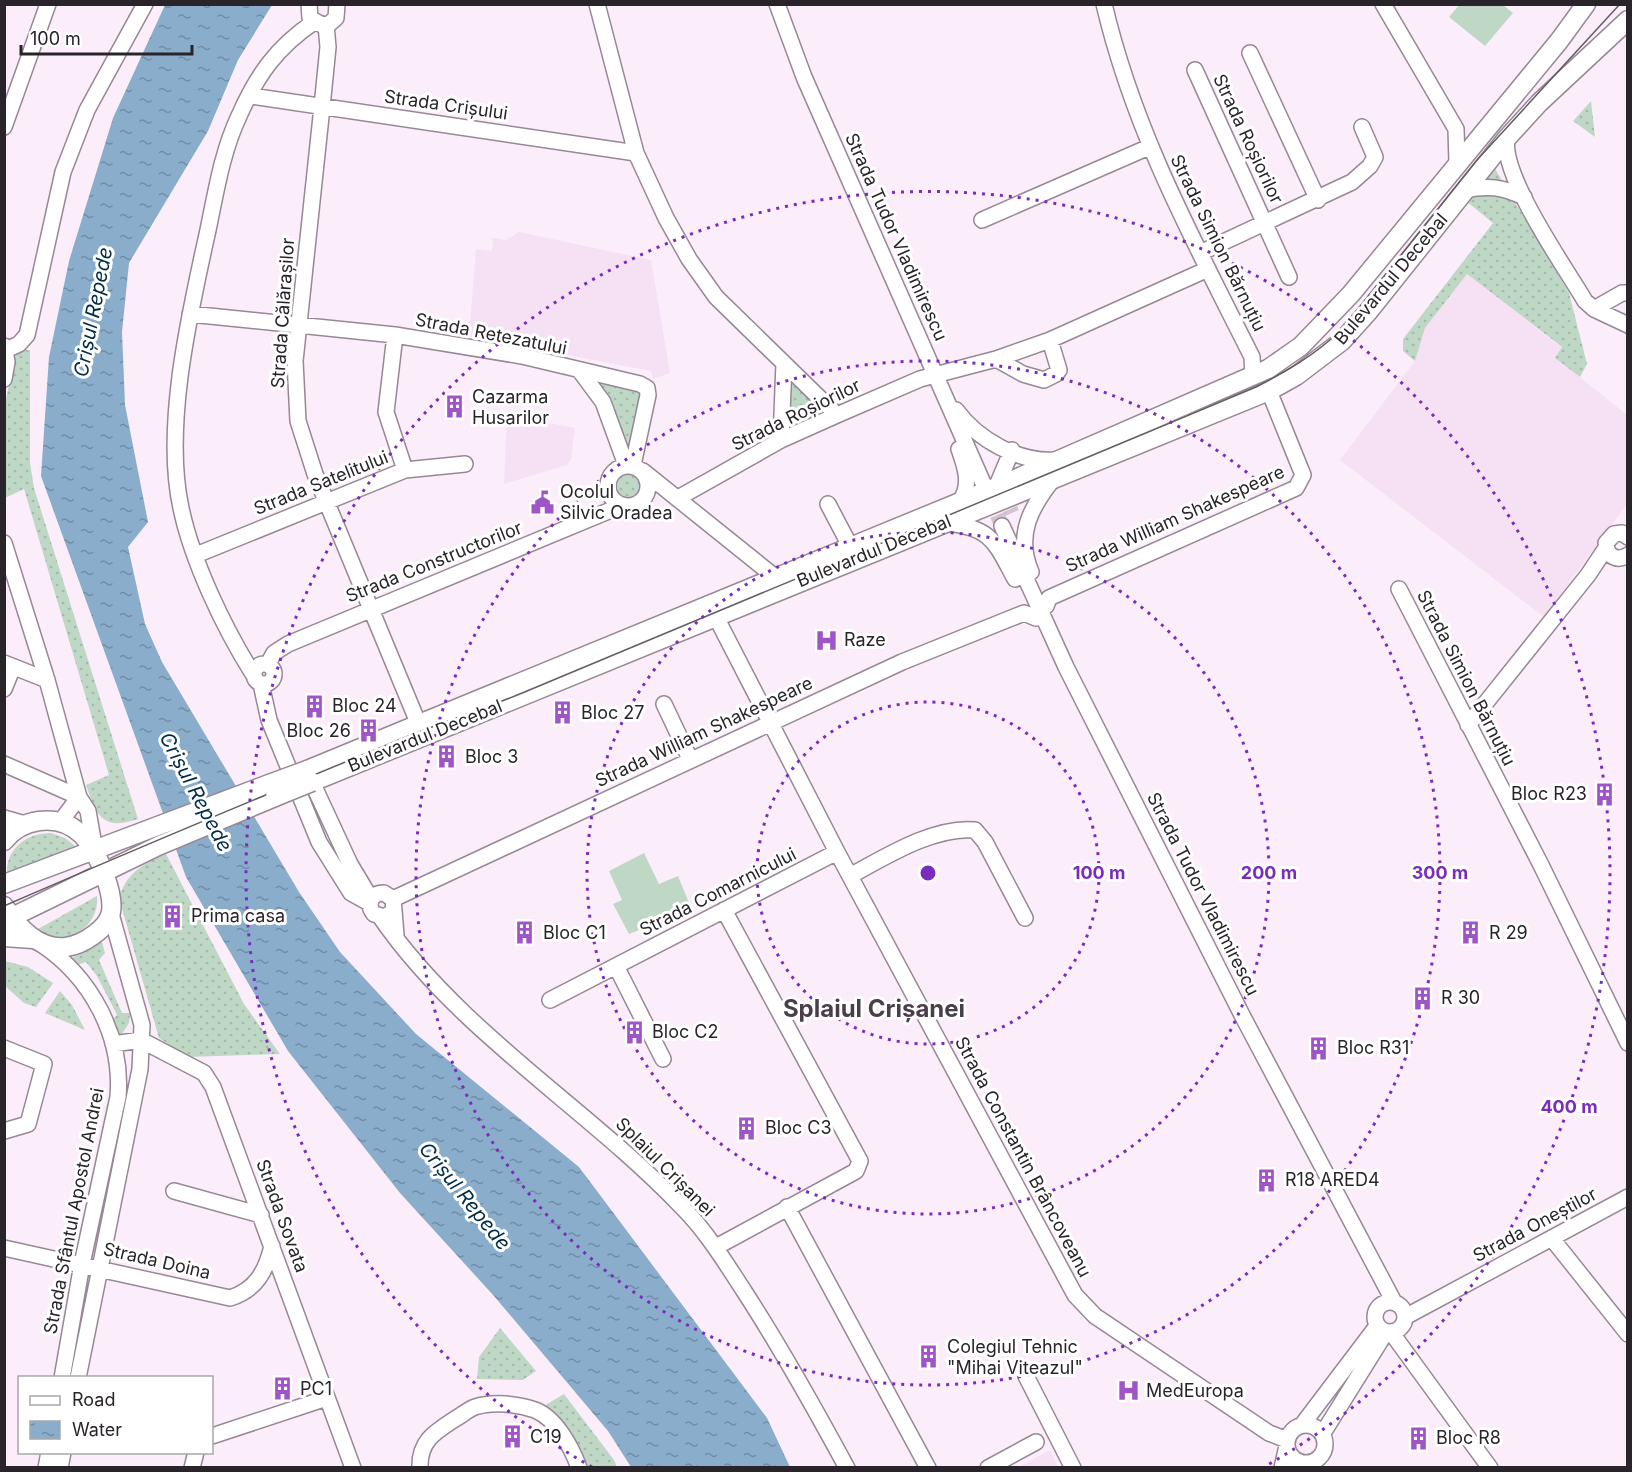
<svg xmlns="http://www.w3.org/2000/svg" width="1632" height="1472" viewBox="0 0 1632 1472" font-family="Inter,sans-serif">
<style>
.built{fill:#f6e0f4}
.grass{fill:url(#grass-dots)}
.garden{fill:#bfd8c5}
.water{fill:url(#water-ripples)}
.lines{fill:none;stroke-linecap:round;stroke-linejoin:round}
.minor-tunnel{stroke:#d2c5d1;stroke-width:15;stroke-dasharray:15 8;stroke-linecap:butt}
.minor-casing{stroke:#968895;stroke-width:18}
.major-casing{stroke:#968895;stroke-width:21}
.minor{stroke:#fff;stroke-width:15}
.major{stroke:#fff;stroke-width:18}
.tram{stroke:#645c63;stroke-width:1.5}
.major-bridge-casing{stroke:#968895;stroke-width:21;stroke-linecap:butt}
.major-bridge{stroke:#fff;stroke-width:18}
.ring{fill:none;stroke:#7b2cbf;stroke-width:3;stroke-dasharray:3 6}
.labels{text-anchor:middle;stroke-width:6;stroke-linejoin:round;paint-order:stroke}
.street-label{font-size:18px;fill:#292429;stroke:#fff}
.poi-label{font-size:18px;fill:#292429;stroke:#fff;text-anchor:start}
.water-label{font-size:20px;font-style:italic;fill:#002c49;stroke:#fff}
.district-label{font-size:24px;font-weight:bold;fill:#4b3e4a;stroke:#fff}
.centre{fill:#7b2cbf;stroke:#fff;stroke-width:3}
.ring-label{font-size:18px;text-anchor:middle;font-weight:bold;fill:#7b2cbf;stroke:#fff;stroke-width:6;stroke-linejoin:round;paint-order:stroke}
</style>
<defs>
<pattern id="grass-dots" width="8" height="8" patternUnits="userSpaceOnUse" patternTransform="scale(1.5)"><rect width="8" height="8" fill="#bfd8c5"/><path d="M2 2h.1M6 6h.1" fill="none" stroke="#a4b9a9" stroke-width="1.8" stroke-linecap="round"/></pattern>
<pattern id="water-ripples" width="26" height="14" patternUnits="userSpaceOnUse" patternTransform="scale(1.5)"><rect width="26" height="14" fill="#89adcb"/><path d="M2 4q2-2 4 0t4 0M15 11q2-2 4 0t4 0" fill="none" stroke="#708da5"/></pattern>
</defs>
<rect width="100%" height="100%" fill="#fcedfb"/>
<path class="built" d="M519 232 651 260 670 373 653 379 651 371 469 336 476 249 492 251 493 238 506 240Z
M1467 274 1562 348 1556 358 1627 415V504L1544 617 1340 460 1415 361 1425 328Z
M507 415 575 428 571 459 567 465 504 484Z
M1050 1450 1058 1467H1019Z"/>
<path class="grass" d="M1591 101 1595 137 1573 121Z
M1494 167 1569 293 1587 364 1580 377 1555 358 1562 347 1467 274 1425 328 1415 361 1403 351V339L1493 223 1466 201Z
M21 350H30V463L34 488 138 819C102 831 97 816 86 785L109 775 24 489 5 498V404L15 354Z
M784 363 837 415 781 440Z
M580 371 647 388 633 465Z
M617 486a12 12 0 1 1 24 0a12 12 0 1 1-24 0Z
M51 833 65 838 79 849 7 872C7 847 28 833 51 833Z
M166 854 244 1004 280 1054 187 1057 159 1038 119 898C127 872 143 864 166 854Z
M97 896C100 928 63 951 38 929Z
M102 942 105 953 99 960 122 1013H130L129 1023 120 1037 111 1021 117 1015 97 976 86 962 74 966 72 958Z
M5 961 28 967 53 983 36 1007 24 1003 5 986Z
M60 991 72 1005 85 1030 45 1013Z
M500 1328 536 1371 523 1380 477 1379 479 1357Z
M564 1394 614 1460 617 1467H579L537 1410Z"/>
<path class="garden" d="M1460 4 1503 5 1513 13 1485 46 1449 17Z
M644 853 659 884 678 876 692 910 629 934 613 904 622 900 609 871Z"/>
<path class="water" d="M165 5H272L238 60 208 131 129 263 122 332 125 405 148 522 128 547 145 624 162 662 299 892 340 952 416 1034 579 1167 767 1418 790 1467H631L608 1431 494 1296 400 1193 288 1051 186 877 41 476 49 357 69 261 113 118Z"/>
<g class="lines">
<path class="minor-tunnel" d="M1001 488 1012 513
M988 494 1002 526"/>
<defs>
<path id="minor" d="M309 4 310 18 322 25 329 24 336 18 337 4
M597 4 636 153 666 218 689 259 716 297 837 415
M777 4 804 77 983 483
M1104 4C1134 132 1194 241 1252 357L1253 376
M1383 4 1456 129 1457 163
M326 25 328 47 322 107 295 361 298 421 315 474 419 725
M1250 53 1318 200
M1195 70 1289 277
M251 96 636 153
M4 127 48 4
M1507 138C1500 175 1565 267 1585 301L1594 309 1628 325
M1465 190C1488 185 1502 187 1524 197
M982 220 1149 147
M1200 253 1352 182 1370 166 1375 157 1362 127
M1594 309 1622 293H1628
M190 314 395 335 386 412 405 470
M395 335 522 356 640 384 647 388 648 395 633 465
M4 346 7 362 4 379
M6 350 19 344 27 335 63 172 87 110 145 4
M996 359 1023 374 1044 380 1056 374 1059 370 1050 340
M580 371 603 402 626 465
M956 410C978 440 1019 463 1056 460
M781 440 784 363
M959 449C965 466 972 485 960 501
M608 486a20 20 0 1 1 40 0a20 20 0 1 1-40 0Z
M643 471 775 577
M998 483 1012 450
M678 498 781 440 837 415 920 379 996 359 1050 340 1208 269
M828 504 850 546
M947 523C992 528 995 542 1015 579
M1002 526 1066 667 1243 1017 1394 1302
M1628 537 1622 533 1614 534 1606 543C1606 556 1617 562 1628 555
M4 543 47 680 79 797 88 811 95 851
M196 555 405 470 465 464
M1031 572C1015 535 1031 506 1055 477
M1399 589 1541 865 1628 1043
M1046 606 1049 598 1296 488 1303 475 1269 391
M716 617 837 852 1075 1295 1095 1316 1269 1433 1287 1440
M4 663 47 680
M254 674a10 10 0 1 1 20 0a10 10 0 1 1-20 0Z
M268 664 274 653 288 644 623 505
M253 674C224 628 192 561 181 508 163 426 190 312 208 230 216 192 222 152 239 116 257 75 277 47 314 22
M261 684 269 720 319 842 351 893 369 903
M4 689 13 667
M664 704 690 759
M1468 725 1588 575 1606 548
M4 764 79 797
M312 782 350 864 371 899
M4 818 25 824
M61 821 79 797
M850 876C885 857 934 826 975 830L985 842 1025 918
M393 899 902 662 1024 613 1036 618
M392 912 385 917 374 914C366 904 371 893 384 893L393 899 396 935
M381 918C461 1033 586 1107 682 1207 707 1232 725 1262 744 1291 781 1348 814 1407 847 1468
M41 944C91 977 123 1036 118 1097L82 1264 62 1378
M616 966 663 1059
M550 1000 837 852
M113 1044 141 1040 204 1073 213 1087 353 1468
M4 1048 44 1064 28 1124 4 1131
M174 1191 261 1215
M787 1207 928 1468
M1553 1240 1628 1334
M716 1247 856 1171 860 1161 724 910
M4 1248 230 1298C256 1290 266 1271 272 1246
M1375 1317a15 15 0 1 1 30 0a15 15 0 1 1-30 0Z
M1405 1317 1628 1197
M1391 1332 1490 1468
M1026 1376 1073 1468
M78 1378 140 1069 142 1025 111 914
M1287 1444a19 19 0 1 1 38 0a19 19 0 1 1-38 0Z
M1302 1425 1377 1326
M1323 1433 1386 1332
M212 1436 327 1398
M46 1468 49 1452
M60 1468 63 1452
M192 1468 196 1452
M420 1468C419 1441 435 1432 455 1419 462 1415 469 1409 475 1407 493 1401 518 1404 535 1410 556 1418 572 1448 579 1468
M988 1468 1036 1442
M1282 1468 1287 1446"/>
<path id="major" d="M307 770 999 486 1268 369 1301 346 1351 294 1559 41 1586 4
M312 782 1269 391 1296 376 1342 341 1369 311 1507 138 1539 103 1628 20
M4 841C13 829 25 823 39 821 76 816 94 844 105 876 109 887 113 900 111 912 108 929 82 945 66 947 38 950 18 927 4 906
M4 884 269 784
M4 921 158 846 275 797
M4 937 33 939"/>
</defs>
<use href="#minor" class="minor-casing"/>
<use href="#major" class="major-casing"/>
<use href="#minor" class="minor"/>
<use href="#major" class="major"/>
<path class="tram" d="M4 906C138 848 272 792 406 737 446 721 487 708 527 691 770 590 1013 489 1256 387 1287 371 1315 355 1341 330L1477 160 1620 4"/>
<defs>
<path id="major-bridge" d="M269 784 307 770
M275 797 312 782"/>
</defs>
<use href="#major-bridge" class="major-bridge-casing"/>
<use href="#major-bridge" class="major-bridge"/>
</g>
<g class="ring">
<circle cx="928" cy="873" r="171"/>
<circle cx="928" cy="873" r="341"/>
<circle cx="928" cy="873" r="512"/>
<path d="M592 1467A682 682 0 1 1 1264 1467"/>
</g>
<defs>
<symbol id="building-bare" viewBox="-9 -9 18 18"><path d="M-4-6H4V6H1V3H-1V6H-4ZM-2.5-4.3h1.7v1.8h-1.7ZM.8-4.3h1.7v1.8H.8ZM-2.5-1h1.7V.8h-1.7ZM.8-1h1.7V.8H.8Z" fill="#9f54c7" stroke="#fff" stroke-width="2.5" paint-order="stroke"/></symbol>
<symbol id="civic-bare" viewBox="-9 -9 18 18"><path d="M-.6-6.5H3V-4.5H.6V-3L4-1V1h2V6H-6V1h2V-1L-.6-3ZM-1.2 2.5V6h2.4V2.5Z" fill="#9f54c7" stroke="#fff" stroke-width="2.5" paint-order="stroke"/></symbol>
<symbol id="hospital-bare" viewBox="-9 -9 18 18"><path d="M-5-5h3v3.5h4V-5h3V5h-3V1.5h-4V5h-3Z" fill="#9f54c7" stroke="#fff" stroke-width="2.5" paint-order="stroke"/></symbol>
</defs>
<g fill-rule="evenodd">
<use href="#building-bare" x="438" y="390" width="33" height="33"/>
<use href="#civic-bare" x="526" y="486" width="33" height="33"/>
<use href="#hospital-bare" x="810" y="624" width="33" height="33"/>
<use href="#building-bare" x="298" y="690" width="33" height="33"/>
<use href="#building-bare" x="546" y="696" width="33" height="33"/>
<use href="#building-bare" x="352" y="714" width="33" height="33"/>
<use href="#building-bare" x="430" y="740" width="33" height="33"/>
<use href="#building-bare" x="1588" y="778" width="33" height="33"/>
<use href="#building-bare" x="156" y="900" width="33" height="33"/>
<use href="#building-bare" x="508" y="916" width="33" height="33"/>
<use href="#building-bare" x="1454" y="916" width="33" height="33"/>
<use href="#building-bare" x="1406" y="982" width="33" height="33"/>
<use href="#building-bare" x="618" y="1016" width="33" height="33"/>
<use href="#building-bare" x="1302" y="1032" width="33" height="33"/>
<use href="#building-bare" x="730" y="1112" width="33" height="33"/>
<use href="#building-bare" x="1250" y="1164" width="33" height="33"/>
<use href="#building-bare" x="912" y="1340" width="33" height="33"/>
<use href="#building-bare" x="266" y="1372" width="33" height="33"/>
<use href="#hospital-bare" x="1112" y="1374" width="33" height="33"/>
<use href="#building-bare" x="496" y="1420" width="33" height="33"/>
<use href="#building-bare" x="1402" y="1422" width="33" height="33"/>
</g>
<g class="labels">
<g class="street-label">
<text transform="translate(446 105) rotate(8)" y="6">Strada Crișului</text>
<text transform="translate(1248 139) rotate(65)" y="6">Strada Roșiorilor</text>
<text transform="translate(896 237) rotate(66)" y="6">Strada Tudor Vladimirescu</text>
<text transform="translate(1218 243) rotate(64)" y="6">Strada Simion Bărnuțiu</text>
<text transform="translate(1391 279) rotate(-50)" y="6">Bulevardul Decebal</text>
<text transform="translate(283 313) rotate(-86)" y="6">Strada Călărașilor</text>
<text transform="translate(491 334) rotate(11)" y="6">Strada Retezatului</text>
<text transform="translate(796 415) rotate(-26)" y="6">Strada Roșiorilor</text>
<text transform="translate(321 483) rotate(-22)" y="6">Strada Satelitului</text>
<text transform="translate(1175 519) rotate(-24)" y="6">Strada William Shakespeare</text>
<text transform="translate(874 551) rotate(-22)" y="6">Bulevardul Decebal</text>
<text transform="translate(434 562) rotate(-22)" y="6">Strada Constructorilor</text>
<text transform="translate(1466 678) rotate(63)" y="6">Strada Simion Bărnuțiu</text>
<text transform="translate(704 732) rotate(-25)" y="6">Strada William Shakespeare</text>
<text transform="translate(425 736) rotate(-22)" y="6">Bulevardul Decebal</text>
<text transform="translate(718 892) rotate(-27)" y="6">Strada Comarnicului</text>
<text transform="translate(1203 894) rotate(63)" y="6">Strada Tudor Vladimirescu</text>
<text transform="translate(1023 1157) rotate(62)" y="6">Strada Constantin Brâncoveanu</text>
<text transform="translate(665 1167) rotate(45)" y="6">Splaiul Crișanei</text>
<text transform="translate(74 1211) rotate(-79)" y="6">Strada Sfântul Apostol Andrei</text>
<text transform="translate(282 1216) rotate(70)" y="6">Strada Sovata</text>
<text transform="translate(1535 1225) rotate(-28)" y="6">Strada Oneștilor</text>
<text transform="translate(157 1261) rotate(13)" y="6">Strada Doina</text>
</g>
<g class="poi-label">
<text x="472" y="403">Cazarma<tspan x="472" dy="21">Husarilor</tspan></text>
<text x="560" y="498">Ocolul<tspan x="560" dy="21">Silvic Oradea</tspan></text>
<text x="844" y="646">Raze</text>
<text x="332" y="712">Bloc 24</text>
<text x="581" y="719">Bloc 27</text>
<text x="351" y="737" text-anchor="end">Bloc 26</text>
<text x="465" y="763">Bloc 3</text>
<text x="1587" y="800" text-anchor="end">Bloc R23</text>
<text x="191" y="922">Prima casa</text>
<text x="543" y="939">Bloc C1</text>
<text x="1489" y="939">R 29</text>
<text x="1441" y="1004">R 30</text>
<text x="652" y="1038">Bloc C2</text>
<text x="1337" y="1054">Bloc R31</text>
<text x="765" y="1134">Bloc C3</text>
<text x="1285" y="1186">R18 ARED4</text>
<text x="947" y="1353">Colegiul Tehnic<tspan x="947" dy="21">"Mihai Viteazul"</tspan></text>
<text x="300" y="1395">PC1</text>
<text x="1146" y="1397">MedEuropa</text>
<text x="530" y="1443">C19</text>
<text x="1436" y="1444">Bloc R8</text>
</g>
<g class="water-label">
<text transform="translate(93 312) rotate(-79)" y="7">Crișul Repede</text>
<text transform="translate(196 792) rotate(62)" y="7">Crișul Repede</text>
<text transform="translate(465 1196) rotate(51)" y="7">Crișul Repede</text>
</g>
<g class="district-label">
<text x="874" y="1017">Splaiul Crișanei</text>
</g>
</g>
<circle cx="928" cy="873" r="9" class="centre"/>
<g class="ring-label">
<text x="1099" y="879">100 m</text>
<text x="1269" y="879">200 m</text>
<text x="1440" y="879">300 m</text>
<text x="1569" y="1113">400 m</text>
</g>
<rect width="1632" height="1472" fill="none" stroke="#292429" stroke-width="12"/>
<rect x="18" y="1376" width="195" height="78" fill="#ffffff" stroke="#a9a7a9" stroke-width="1.5"/>
<rect x="30" y="1396" width="30" height="9" fill="#ffffff" stroke="#a9a7a9" stroke-width="1.5"/>
<text x="72" y="1406" font-size="18" fill="#292429">Road</text>
<rect x="30" y="1421" width="30" height="18" fill="url(#water-ripples)" stroke="#a9a7a9" stroke-width="1.5"/>
<text x="72" y="1436" font-size="18" fill="#292429">Water</text>
<path d="M21 45v9h171v-9" fill="none" stroke="#292429" stroke-width="3"/>
<text x="30" y="45" font-size="18" fill="#292429" stroke="#ffffff" stroke-width="4.5" paint-order="stroke">100 m</text>
</svg>
